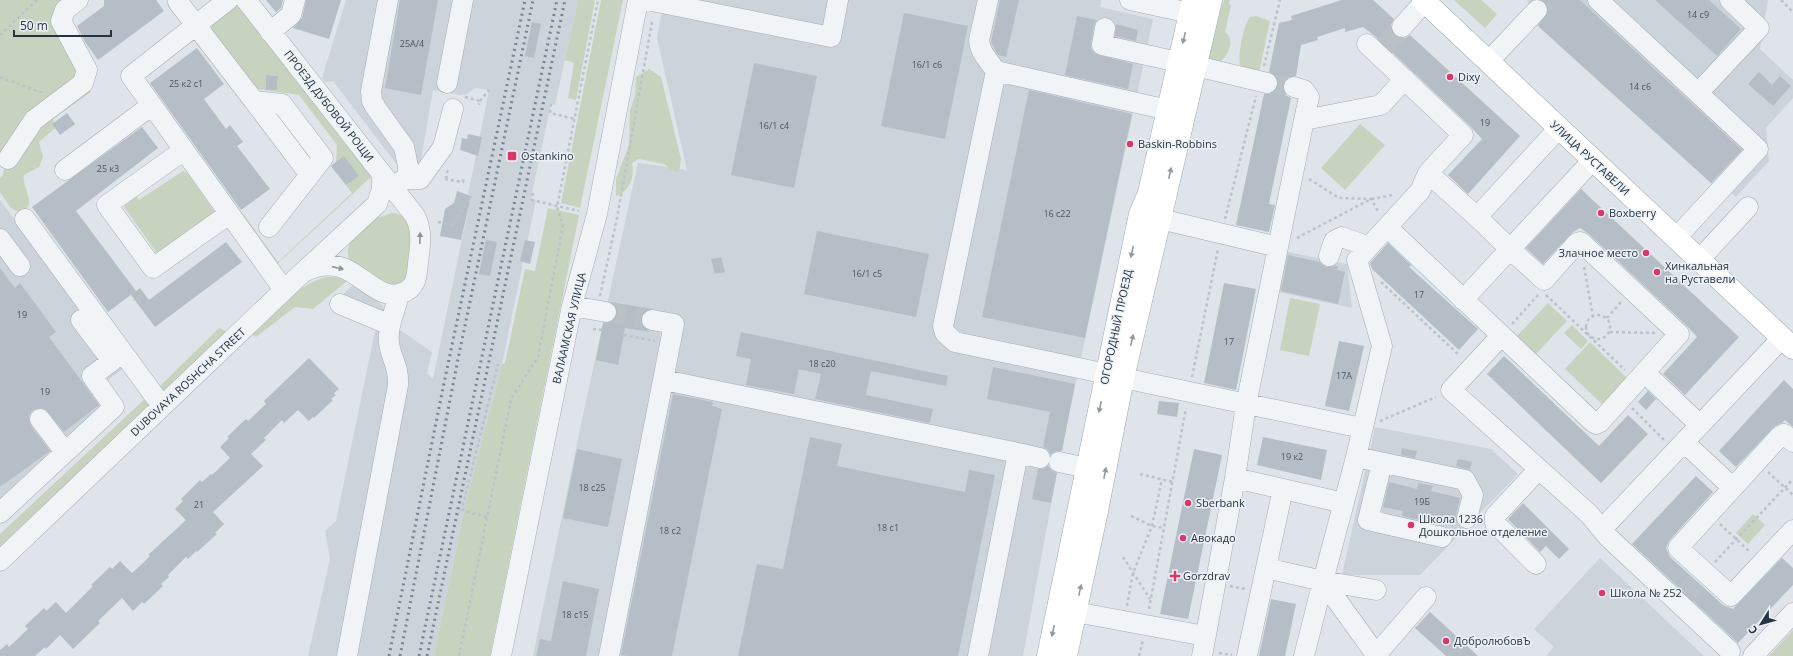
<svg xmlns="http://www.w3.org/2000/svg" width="1793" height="656" viewBox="0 0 1793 656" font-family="'Open Sans',sans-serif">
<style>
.built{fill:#ccd3db}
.green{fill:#c7d3be;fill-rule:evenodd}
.building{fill:#b5bec6}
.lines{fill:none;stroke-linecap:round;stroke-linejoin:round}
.minor-tunnel{stroke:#b9c1c7;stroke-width:20;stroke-dasharray:20 10;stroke-linecap:butt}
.minor-casing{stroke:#a3acb3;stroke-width:21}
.major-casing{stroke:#9caab5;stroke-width:23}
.path{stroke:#bcc2c8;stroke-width:2.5;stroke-dasharray:3 3;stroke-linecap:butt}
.minor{stroke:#f1f4f7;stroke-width:20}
.major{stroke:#fff;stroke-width:22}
.rail{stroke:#768693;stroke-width:3;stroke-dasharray:2 4;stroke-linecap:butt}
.oneway{fill:#929aa0}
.oneway2{fill:#8c949c}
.poi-dot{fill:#d83869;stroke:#edf2f6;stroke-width:1.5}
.labels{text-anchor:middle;stroke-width:3;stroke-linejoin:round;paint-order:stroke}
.number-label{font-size:9px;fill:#4a5662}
.poi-label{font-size:11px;fill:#263441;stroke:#edf2f6;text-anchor:start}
.street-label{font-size:11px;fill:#263441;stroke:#edf2f6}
</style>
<rect width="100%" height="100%" fill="#dee4e9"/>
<path class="built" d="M346 0H578L555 105 551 104 531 198 536 200 502 364 464 511 434 656H308L330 559 325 531 336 521 376 326 336 301 353 285 379 302 400 330 432 352 427 373 433 379 471 196 468 195 489 90 475 88 467 94 460 95 433 90 420 166H398L333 81 325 82 322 78Z
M664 0H1101L1100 7 1153 19 1059 462 1023 656H533L583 415 638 163 687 170 657 38Z
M1526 0H1768L1760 49 1793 80V98L1766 128 1769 161 1736 197 1717 179 1712 184 1537 25 1544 16Z
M0 200 124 368 104 383 123 407 0 521Z
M1283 251 1347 264 1352 308 1274 291Z
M1375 427 1491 449 1518 474 1420 575H1342Z
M1600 558 1704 656H1546L1554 647 1534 629Z"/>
<path class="green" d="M0 0H73L53 15 91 92 53 119 55 128 39 142 43 157 39 167 24 175C21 187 40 207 19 213L10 207 0 192V178L3 175 5 165 0 164Z
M578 0H595L576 100 568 98 574 63 565 60Z
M601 0H623L580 208 561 203Z
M1224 0H1230L1229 4 1231 5 1225 32C1236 39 1228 57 1219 62L1210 60 1209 57 1215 26Z
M1454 0H1481L1497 14 1485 28Z
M228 6 240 7 368 170 371 177 277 264 242 215 243 214 278 262 352 193 331 166 336 162 337 145 299 95 251 88 209 26ZM266 75 278 76 277 90H266Z
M1256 16 1270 21 1258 77 1241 68C1236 60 1244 23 1250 17Z
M649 69 661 77 681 159 679 172 671 170 664 164 639 159 632 163C635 177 629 192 616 196V179L629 145 630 110 635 95 636 77Z
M1360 124 1385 145 1345 190 1321 168Z
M183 171 188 174 214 211 215 215 161 254 156 252 125 208 123 203 134 193 139 200Z
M548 208 579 215 490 656H434L464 511 502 364 505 363 525 269 535 271Z
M391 213C422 213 409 262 406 281L393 287 353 264C336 246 364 227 378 217H381Z
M327 277H335L347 281 313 309 295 307 256 337 252 334C273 314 298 283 327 277Z
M1290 298 1320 304 1309 356 1280 350Z
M1548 303 1567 321 1535 355 1516 337Z
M1572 325 1588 341 1581 349 1564 333Z
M219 328 228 332 163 392 155 391Z
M1590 342 1627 378 1602 404 1565 369Z
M148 396 149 406 0 546V534Z
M1753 514 1765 525 1748 544 1736 533Z
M1793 630V656H1769Z"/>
<path class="building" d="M104 0H156L164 11 98 60 85 42 77 26 104 6Z
M266 0H283L281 8 276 12Z
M306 0H341L329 39 293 28 302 18Z
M400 0H438L421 95 385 88Z
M1000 0H1019L1006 57 998 55 991 42Z
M1342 0H1373L1394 19 1391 25V30L1394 35 1400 38H1405L1410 35 1520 136 1468 194 1448 175 1482 139 1471 127 1375 36 1363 27 1345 32V28L1317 37 1318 40 1301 45 1296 76 1286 78 1283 83V89L1285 95 1291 98 1269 204 1275 205 1269 232 1236 225 1264 94H1270L1275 91 1278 85V80L1275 75 1269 72 1279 23 1292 20 1291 16Z
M1542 0H1580L1742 150 1711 183 1538 26 1548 12V6Z
M1655 0H1709L1741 29 1717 56Z
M904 13 968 26 945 139 881 126Z
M1077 16 1097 20 1094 26 1091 43V49L1095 54 1133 64 1128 89 1065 75Z
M532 22 541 24 534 58 525 56Z
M1116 24 1138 30 1136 41 1115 36Z
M197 48 224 84 204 99 226 129 230 125 243 142 237 146 270 189 241 210 150 83Z
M754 63 817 76 794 188 731 175Z
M1759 72 1772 85 1780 76 1791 86 1773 106 1748 84Z
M266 75 278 76 277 90H266Z
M1029 90 1132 114 1085 338 982 317Z
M67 113 75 124 60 135 52 124Z
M142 127 158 148 76 211 136 291 108 312 32 207Z
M468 134 482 137 478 156 460 150 462 138 467 139Z
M344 156 359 176 346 185 331 166Z
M1581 189 1739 337 1685 395 1663 374 1697 337 1687 326 1590 235 1580 228 1573 232 1543 264 1526 248Z
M457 191 471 196 461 240 440 236 445 209 454 203Z
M817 231 929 254 916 317 804 294Z
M486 240 497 242 490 276 479 274Z
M525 240 535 242 530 264 520 261Z
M226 242 242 262 155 327 131 295 140 288 149 300Z
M1388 243 1411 265 1409 267 1478 329 1459 350 1372 269 1370 263Z
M1288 255 1319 262 1326 267 1338 266 1337 270 1345 272 1338 304 1281 291Z
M721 257 725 272 715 274 711 259Z
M0 268 15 288 20 283 56 332 49 337 99 405 64 432 45 409 39 408 33 410 29 415V420L31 426 50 451 0 487Z
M1224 283 1256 289 1236 390 1204 383Z
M611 302 652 309 644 312 641 318V324L650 332 625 328 618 365 596 360 603 323H610L615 320 617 314V308Z
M741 332 948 376 946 386 871 371 866 395 933 409 930 423 815 399 821 374 799 369 794 394 746 385 751 359 736 356Z
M1339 341 1364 346 1349 411 1325 406Z
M1504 356 1599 446 1628 415 1648 434 1601 483 1487 374Z
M309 358 339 389 334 393 336 395 331 399 333 400 314 418 313 417 309 421 298 410 284 423 282 420 264 438 266 440 251 454 263 466 213 512 224 524 215 533 217 534 197 552 196 551 188 559 186 557 168 575 169 577 161 584 163 586 144 604 142 602 133 611 122 598 98 621 100 623 73 649 60 635 46 649 45 647 35 656H0V650L7 644 9 647 28 629 25 626 44 608 46 611 56 602 66 613 93 586 91 585 110 567 112 569 120 561 132 573 142 564 150 556 148 555 186 520 175 509 183 501 181 499 200 480 202 482 211 474 212 475 230 458 220 447 229 438 227 437 246 419 248 421 266 404 264 401Z
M993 367 1075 384 1062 451H1056L1051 454 1047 449 1043 447 1050 412 987 399Z
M1784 380 1793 389V427L1785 420 1782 423 1775 426 1736 467 1719 451Z
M1648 391 1656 399 1646 410 1638 402Z
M673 394 713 402 712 406 722 409 672 656H627L621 655Z
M1159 401 1179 403 1177 417 1157 414Z
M810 437 842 444 837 466 965 492 969 470 995 475 958 656H738L757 564 783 569Z
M1263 437 1327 450 1321 480 1257 465Z
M1402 448 1417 451 1415 458 1401 455Z
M577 449 622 459 608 527 563 518Z
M1194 449 1222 455 1188 619 1160 614Z
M1458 459 1472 462 1470 470 1456 466Z
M1048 466 1052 471 1057 473 1051 503 1032 499 1038 469H1044Z
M1696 476 1713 492 1669 541 1666 548 1670 557 1723 605 1733 609 1782 558 1793 568V585L1738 643 1632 544Z
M1389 482 1417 489 1418 483 1433 486 1431 491 1460 498 1456 515 1457 523 1436 518 1434 523 1402 516 1403 511 1383 507Z
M1523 503 1569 549 1559 559 1546 546 1540 552 1508 519Z
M563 581 599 589 586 656H536L540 639 551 641Z
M1271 599 1296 604 1285 656H1259Z
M1430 612 1478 656H1446L1415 628Z"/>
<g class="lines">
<path class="minor-tunnel" d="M1537 10 1546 0
M1384 47 1402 27
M1267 83 1294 87
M606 312 652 320
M1683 597 1699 579"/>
<defs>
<path id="minor" d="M228 0 131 76 284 290
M246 0 415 216C423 231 420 247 418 263 417 277 416 288 402 293 381 302 360 272 340 267 327 264 315 266 304 272
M388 0 371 91 372 101 376 108 404 147 408 166 407 176 394 189
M647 0 831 37 838 0
M988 0 979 40C980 53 989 61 996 71L1168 110
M1130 0 1190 13
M1598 0 1758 149 1676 238
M178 2 254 101 282 104 323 158 269 227
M1402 27 1425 1
M1105 28 1102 45 1178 62
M270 32 291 15 295 0
M1367 44 1463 135 1428 173 1477 217 1559 128
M1488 62 1537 10
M1196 66 1267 83
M996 71 943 326 945 333 955 342 1107 374
M447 83 463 0
M1294 87 1304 90 1309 97 1304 120
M1698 93 1759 28 1730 0
M254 101 310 175
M184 150 107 205 153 268 229 214
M8 159 34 120 83 83 87 70 61 21 65 10 78 0
M65 170 152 105
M1428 173 1420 191 1387 227 1593 422 1596 424 1600 422 1679 334 1582 243 1580 242 1577 243 1544 280 1510 249 1593 160
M405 179H420L443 147 453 109
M25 219 162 406
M1160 219 1278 247 1304 120 1381 105 1405 79
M0 239 20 266
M1329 256 1334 241 1342 237 1369 247
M1699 260 1748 207
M1463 300 1510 249 1477 217
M340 304 390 325
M572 306 606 312
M1501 336 1451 390 1589 514 1608 537 1730 651
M1645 373 1700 425
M1123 378 1362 428
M664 380 1018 453 978 656
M40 419 65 452
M1684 442 1732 487
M1793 442 1784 434 1780 436 1678 548 1731 596 1793 530
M1018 453 1040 458
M1356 457 1465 480 1473 495 1467 518
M1059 462 1087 468
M1382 463 1368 520 1442 537
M1235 478 1344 503
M0 513 114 407 92 376 112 361 81 320
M1602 529 1782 338
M0 561 301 274 377 204 382 189V174
M1536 564 1495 523V516L1539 469
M1266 568 1323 581 1376 590
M1075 612 1205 636
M347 656 398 385C399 365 391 359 389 343 387 327 395 311 399 295
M501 656 572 306 597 214 638 0
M609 656 674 324 652 320
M1202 656 1235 478 1246 405 1278 247
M1247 656 1283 489
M1304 656 1323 581
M1375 656 1426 597
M1377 656 1323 581 1356 457 1382 346 1357 260 1387 227
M1753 656 1793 613"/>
<path id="major" d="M1423 0 1793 348
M1048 656 1140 214 1149 193 1193 0
M1066 656 1097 511 1123 378 1211 0"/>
</defs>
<use href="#minor" class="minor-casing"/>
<use href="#major" class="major-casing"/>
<path class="path" d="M1781 0 1793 12
M0 35 37 0
M1264 66 1280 0
M0 77 43 93
M465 97 480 101 479 105
M480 101 489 90
M551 104 550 113 575 119
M445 179 463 182 464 178
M446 179 448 169
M1309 179 1339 198 1371 199 1379 213
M533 193 532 200 579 211
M1225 219 1256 96
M438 222 453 225 471 196
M1297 238 1371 199 1394 195
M1584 267 1593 316
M1381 282 1460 356
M1546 295 1625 370
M600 296 617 218 652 22
M1586 327a12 12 0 1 1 24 0a12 12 0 1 1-24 0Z
M1607 318 1621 302
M1512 324 1539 294
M593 329 602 330
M1610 332 1655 333
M624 335 655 341
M1192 377 1218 249
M1632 408 1664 440
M1380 421 1436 397
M1768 472 1793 495
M1140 474 1173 482
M1131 516 1152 526 1164 528
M487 517 464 511 462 509 498 364
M1720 524 1750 552
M1123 557 1150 599
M1715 562 1793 479
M1230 586 1246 589
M1127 606 1133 573 1152 526 1162 479
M1149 609 1186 408
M1219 653 1232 655
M459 656 511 399 538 357 563 225 557 207 598 0
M1139 656 1143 640"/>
<use href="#minor" class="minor"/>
<use href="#major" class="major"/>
<path class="rail" d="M389 656 444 383 525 0
M400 656 458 359 533 0
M419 656 557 0
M427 656 565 0"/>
</g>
<defs><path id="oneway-solid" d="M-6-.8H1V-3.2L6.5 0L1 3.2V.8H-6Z"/></defs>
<g class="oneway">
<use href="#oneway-solid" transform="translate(1184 38) rotate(103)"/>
<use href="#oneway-solid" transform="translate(1170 173) rotate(-77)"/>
<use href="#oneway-solid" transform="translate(1132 252) rotate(102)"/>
<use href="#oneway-solid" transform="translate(1132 340) rotate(-77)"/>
<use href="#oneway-solid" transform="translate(1100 407) rotate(102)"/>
<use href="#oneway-solid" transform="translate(1105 473) rotate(-79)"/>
<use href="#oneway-solid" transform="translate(1080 590) rotate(-78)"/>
<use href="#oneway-solid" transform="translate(1053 631) rotate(102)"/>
</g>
<g class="oneway2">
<use href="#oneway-solid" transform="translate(420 238) rotate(-88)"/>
<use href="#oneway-solid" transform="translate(338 268) rotate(13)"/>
</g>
<g class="poi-dot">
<circle cx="1450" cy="77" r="4"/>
<circle cx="1130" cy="144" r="4"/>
<rect x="507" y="151" width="10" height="10" rx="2"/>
<circle cx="1601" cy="213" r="4"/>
<circle cx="1646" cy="253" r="4"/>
<circle cx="1657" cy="272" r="4"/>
<circle cx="1188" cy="503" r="4"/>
<circle cx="1411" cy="525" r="4"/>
<circle cx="1183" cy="538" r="4"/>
<path d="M1173 570h4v4h4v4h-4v4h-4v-4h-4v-4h4z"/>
<circle cx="1602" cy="593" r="4"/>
<circle cx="1446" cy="641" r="4"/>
</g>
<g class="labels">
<g class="number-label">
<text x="1698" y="18">14 с9</text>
<text x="412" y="47">25А/4</text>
<text x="927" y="68">16/1 с6</text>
<text x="186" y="87">25 к2 с1</text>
<text x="1640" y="90">14 с6</text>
<text x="1485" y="126">19</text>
<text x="774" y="129">16/1 с4</text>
<text x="108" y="172">25 к3</text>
<text x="1057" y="217">16 с22</text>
<text x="867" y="277">16/1 с5</text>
<text x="1419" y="298">17</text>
<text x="22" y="318">19</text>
<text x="1229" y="345">17</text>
<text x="822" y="367">18 с20</text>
<text x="1344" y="379">17А</text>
<text x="45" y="395">19</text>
<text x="1292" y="460">19 к2</text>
<text x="592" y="491">18 с25</text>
<text x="1422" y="505">19Б</text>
<text x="199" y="508">21</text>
<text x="888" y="531">18 с1</text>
<text x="670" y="534">18 с2</text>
<text x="575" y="618">18 с15</text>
</g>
<g class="poi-label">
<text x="1458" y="81">Dixy</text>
<text x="1138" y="148">Baskin-Robbins</text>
<text x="521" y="160">Ostankino</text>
<text x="1609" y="217">Boxberry</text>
<text x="1638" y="257" text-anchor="end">Злачное место</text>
<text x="1665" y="270">Хинкальная<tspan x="1665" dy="13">на Руставели</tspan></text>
<text x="1196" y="507">Sberbank</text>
<text x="1419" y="523">Школа 1236<tspan x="1419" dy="13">Дошкольное отделение</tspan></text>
<text x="1191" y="542">Авокадо</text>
<text x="1183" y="580">Gorzdrav</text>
<text x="1610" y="597">Школа № 252</text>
<text x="1454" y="645">ДобролюбовЪ</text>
</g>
<g class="street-label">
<text transform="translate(329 106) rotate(52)" y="4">ПРОЕЗД ДУБОВОЙ РОЩИ</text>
<text transform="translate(1590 158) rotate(43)" y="4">УЛИЦА РУСТАВЕЛИ</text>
<text transform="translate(1116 327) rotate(-78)" y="4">ОГОРОДНЫЙ ПРОЕЗД</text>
<text transform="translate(569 328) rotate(-77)" y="4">ВАЛААМСКАЯ УЛИЦА</text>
<text transform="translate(188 382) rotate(-43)" y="4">DUBOVAYA ROSHCHA STREET</text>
</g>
</g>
<g transform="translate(1761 624) rotate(233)" stroke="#edf2f6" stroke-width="3" paint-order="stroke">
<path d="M0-3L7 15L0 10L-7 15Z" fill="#263441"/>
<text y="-6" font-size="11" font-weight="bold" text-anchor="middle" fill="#263441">С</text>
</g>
<path d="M14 30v6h97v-6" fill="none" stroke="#263441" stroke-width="2"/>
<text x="20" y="30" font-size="12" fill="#263441" stroke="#edf2f6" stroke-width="3" paint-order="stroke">50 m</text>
</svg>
